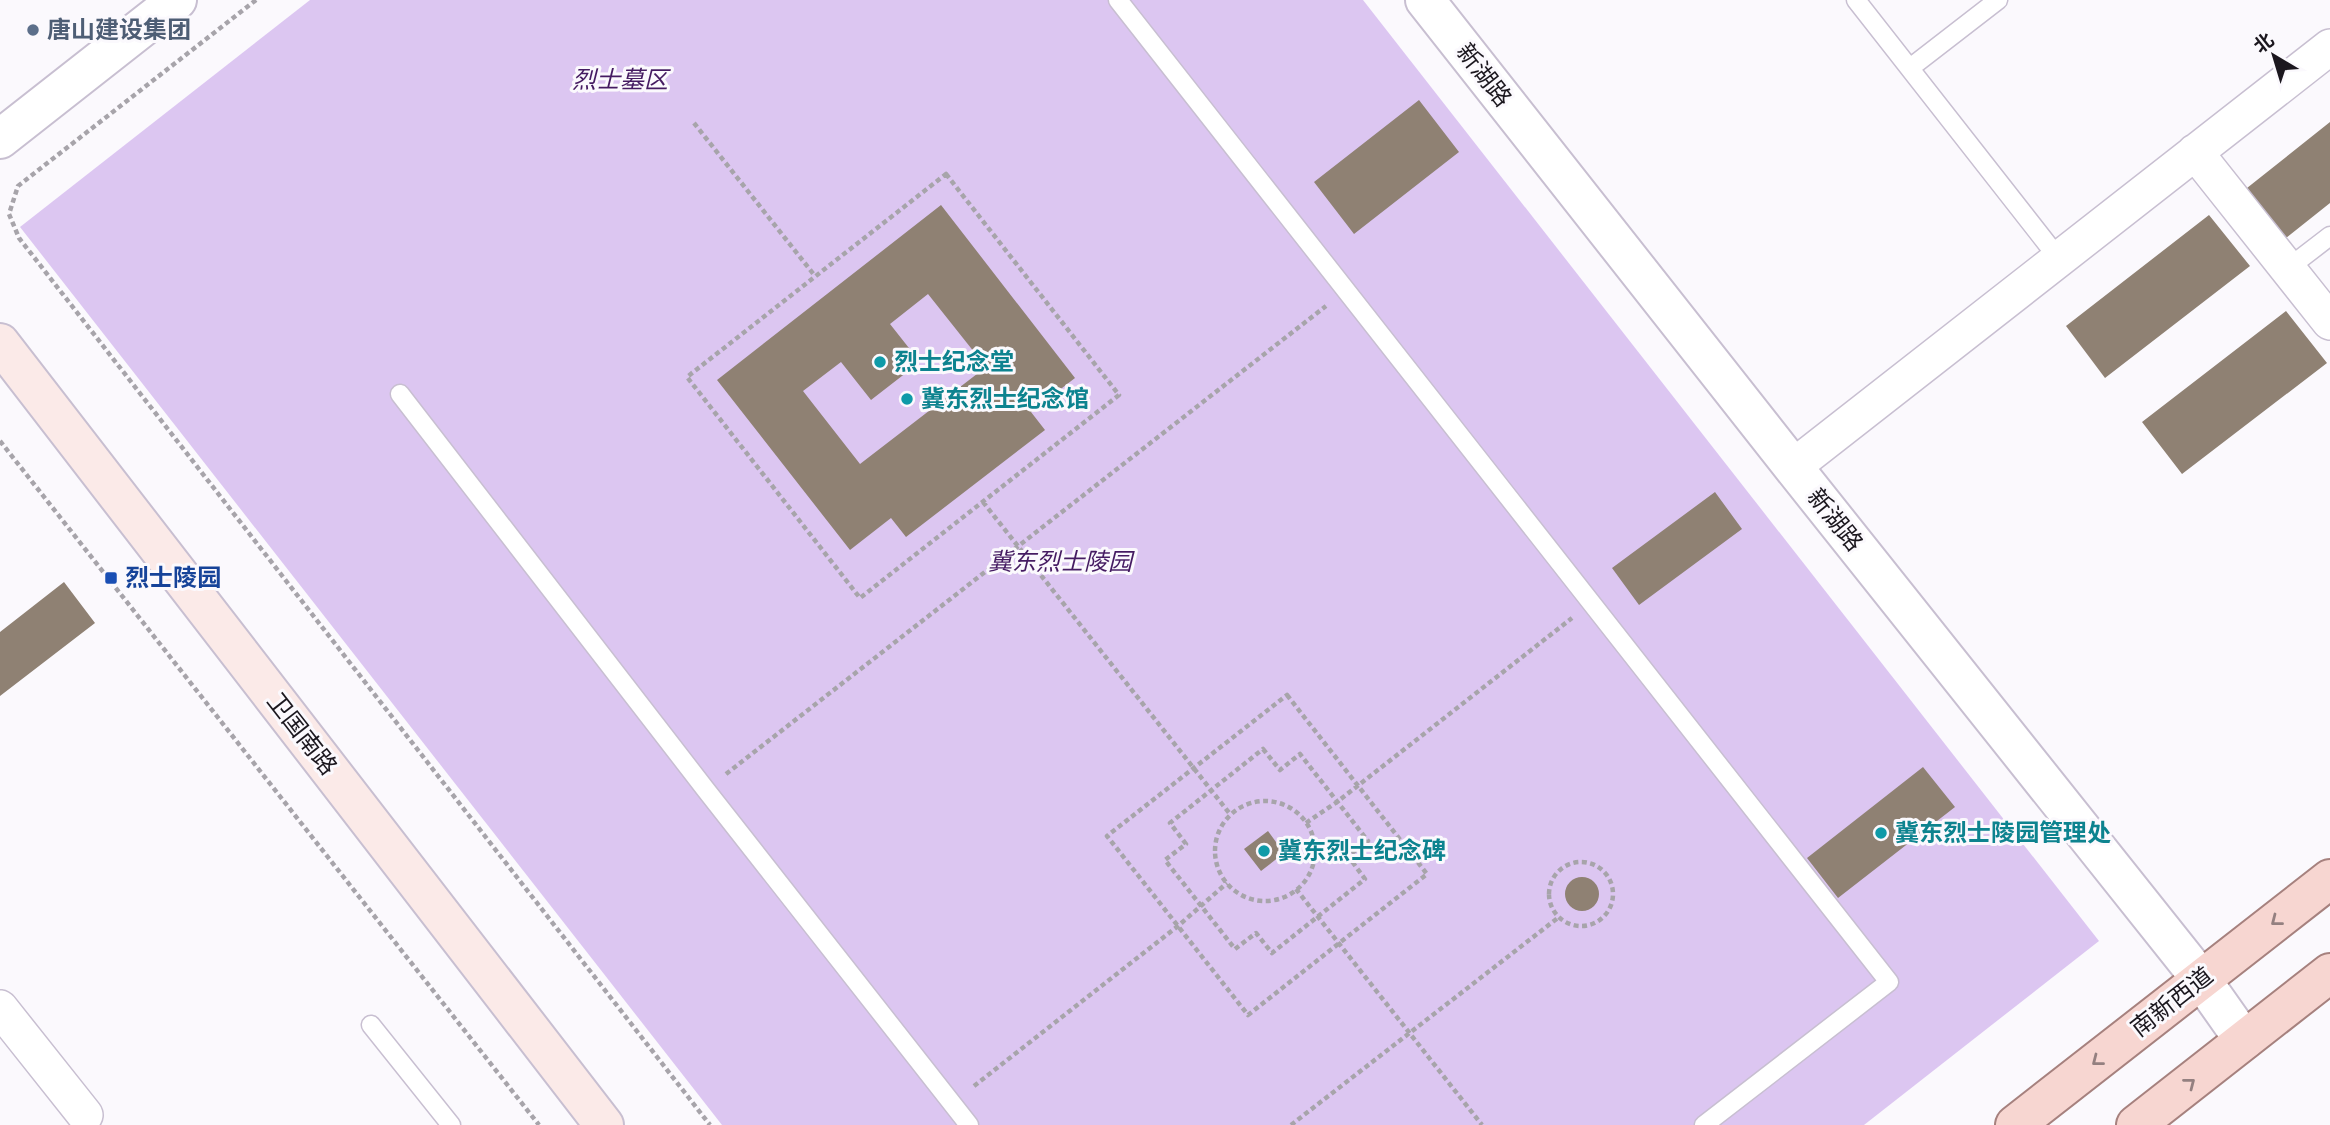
<svg xmlns="http://www.w3.org/2000/svg" width="2330" height="1125" viewBox="0 0 2330 1125" font-family="Merriweather,'Noto Sans SC',serif">
<style>
.green{fill:#dcc6f1}
.building{fill:#8f8173;fill-rule:evenodd}
.lines{fill:none;stroke-linecap:round;stroke-linejoin:round}
.service-casing{stroke:#c8bfd1;stroke-width:21}
.minor-casing{stroke:#c8bfd1;stroke-width:38}
.tertiary-casing{stroke:#c8bfd1;stroke-width:42}
.secondary-casing{stroke:#c8bfd1;stroke-width:42}
.primary-casing{stroke:#a6817e;stroke-width:42}
.path{stroke:#a7a4aa;stroke-width:4.5;stroke-dasharray:5 3.5;stroke-linecap:butt}
.service{stroke:#fff;stroke-width:18}
.minor{stroke:#fff;stroke-width:35}
.tertiary{stroke:#fff;stroke-width:38}
.secondary{stroke:#fbeae8;stroke-width:38}
.primary{stroke:#f7d6d1;stroke-width:38}
.oneway{stroke:#948080}
.service-dot{fill:#5c6f8a;stroke:#fbf9fd;stroke-width:2.5}
.culture-dot{fill:#0f9aa8;stroke:#fbf9fd;stroke-width:2.5}
.transit-dot{fill:#1a4fb4;stroke:#fbf9fd;stroke-width:2.5}
.labels{text-anchor:middle;stroke-width:6;stroke-linejoin:round;paint-order:stroke}
.service-label{font-size:24px;font-weight:bold;fill:#4e5e75;stroke:#fbf9fd;text-anchor:start}
.street-label{font-size:24px;fill:#1b171e;stroke:#fbf9fd}
.park-label{font-size:24px;font-style:italic;fill:#451b62;stroke:#fbf9fd}
.culture-label{font-size:24px;font-weight:bold;fill:#0d838f;stroke:#fbf9fd;text-anchor:start}
.transit-label{font-size:24px;font-weight:bold;fill:#164399;stroke:#fbf9fd;text-anchor:start}
</style>
<rect width="100%" height="100%" fill="#fbf9fd"/>
<path class="green" d="M310 0H1363L2099 941 1864 1125H722L20 227Z"/>
<path class="building" d="M1419 100 1459 152 1354 234 1314 182Z
M2330 122V203L2286 238 2247 188Z
M941 205 1075 378 1031 412 1045 430 906 537 891 518 850 550 717 380ZM928 294 986 367 860 464 803 391 841 362 871 400 920 362 890 324Z
M2209 215 2250 266 2105 378 2066 326Z
M2286 311 2327 363 2182 474 2142 422Z
M1715 492 1742 529 1639 605 1612 568Z
M64 582 95 623 0 696V632Z
M1923 767 1955 807 1838 898 1807 858Z
M1268 831 1284 853 1261 871 1244 849Z
M1565 894a17 17 0 1 1 34 0a17 17 0 1 1-34 0Z"/>
<g class="lines">
<defs>
<path id="service" d="M1118 0 1889 982 1704 1125
M1856 0 2059 259
M1910 68 1998 0
M2287 269 2330 236
M400 394 706 790 969 1125
M371 1025 451 1125"/>
<path id="minor" d="M2195 152 2330 322
M1793 467 2330 47
M0 1008 85 1115"/>
<path id="tertiary" d="M1425 0 1793 467 2201 979 2244 1040
M0 139 177 0"/>
<path id="secondary" d="M0 343 604 1125"/>
<path id="primary" d="M2015 1125 2330 879
M2136 1125 2330 973"/>
</defs>
<use href="#service" class="service-casing"/>
<use href="#minor" class="minor-casing"/>
<use href="#tertiary" class="tertiary-casing"/>
<use href="#secondary" class="secondary-casing"/>
<use href="#primary" class="primary-casing"/>
<path class="path" d="M256 0 18 186 9 214 19 238 710 1125
M694 123 815 276
M946 174 1119 395 860 598 687 377Z
M0 441 539 1125
M983 502 1230 814
M1287 695 1427 874 1248 1015 1107 836Z
M1263 749 1280 770 1300 754 1368 841 1348 856 1365 879 1272 953 1256 933 1235 949 1165 860 1186 844 1170 823Z
M726 774 1326 306
M1215 851a50 50 0 1 1 100 0a50 50 0 1 1-100 0Z
M1306 823 1337 802 1572 618
M1549 894a32 32 0 1 1 64 0a32 32 0 1 1-64 0Z
M1296 889 1482 1125
M974 1086 1178 926 1227 883
M1291 1125 1559 917"/>
<use href="#service" class="service"/>
<use href="#minor" class="minor"/>
<use href="#tertiary" class="tertiary"/>
<use href="#secondary" class="secondary"/>
<use href="#primary" class="primary"/>
</g>
<defs><path id="oneway-chevron" d="M-2-3.5L2.5 0L-2 3.5" fill="none" stroke-width="1.6" stroke-linecap="round" stroke-linejoin="round" transform="scale(1.75)"/></defs>
<g class="oneway">
<use href="#oneway-chevron" transform="translate(2276 921) rotate(142)"/>
<use href="#oneway-chevron" transform="translate(2097 1061) rotate(142)"/>
<use href="#oneway-chevron" transform="translate(2190 1083) rotate(-38)"/>
</g>
<circle class="service-dot" cx="33" cy="30" r="7"/>
<g class="culture-dot">
<circle cx="880" cy="362" r="7"/>
<circle cx="907" cy="399" r="7"/>
<circle cx="1881" cy="833" r="7"/>
<circle cx="1264" cy="851" r="7"/>
</g>
<rect class="transit-dot" x="104" y="571" width="14" height="14" rx="3.5"/>
<g class="labels">
<g class="service-label">
<text x="47" y="38">唐山建设集团</text>
</g>
<g class="street-label">
<text transform="translate(1484 75) rotate(52)" y="8">新湖路</text>
<text transform="translate(1835 520) rotate(51)" y="8">新湖路</text>
<text transform="translate(302 734) rotate(52)" y="8">卫国南路</text>
<text transform="translate(2172 1002) rotate(-38)" y="8">南新西道</text>
</g>
<g class="park-label">
<text x="620" y="88">烈士墓区</text>
<text x="1060" y="570">冀东烈士陵园</text>
</g>
<g class="culture-label">
<text x="894" y="370">烈士纪念堂</text>
<text x="921" y="407">冀东烈士纪念馆</text>
<text x="1895" y="841">冀东烈士陵园管理处</text>
<text x="1278" y="859">冀东烈士纪念碑</text>
</g>
<g class="transit-label">
<text x="125" y="586">烈士陵园</text>
</g>
</g>
<g transform="translate(2274 56) rotate(322)" stroke="#fbf9fd" stroke-width="5" paint-order="stroke">
<path d="M0-5L12 26L0 18L-12 26Z" fill="#1b171e"/>
<text y="-10" font-size="19" font-weight="bold" text-anchor="middle" fill="#1b171e">北</text>
</g>
</svg>
